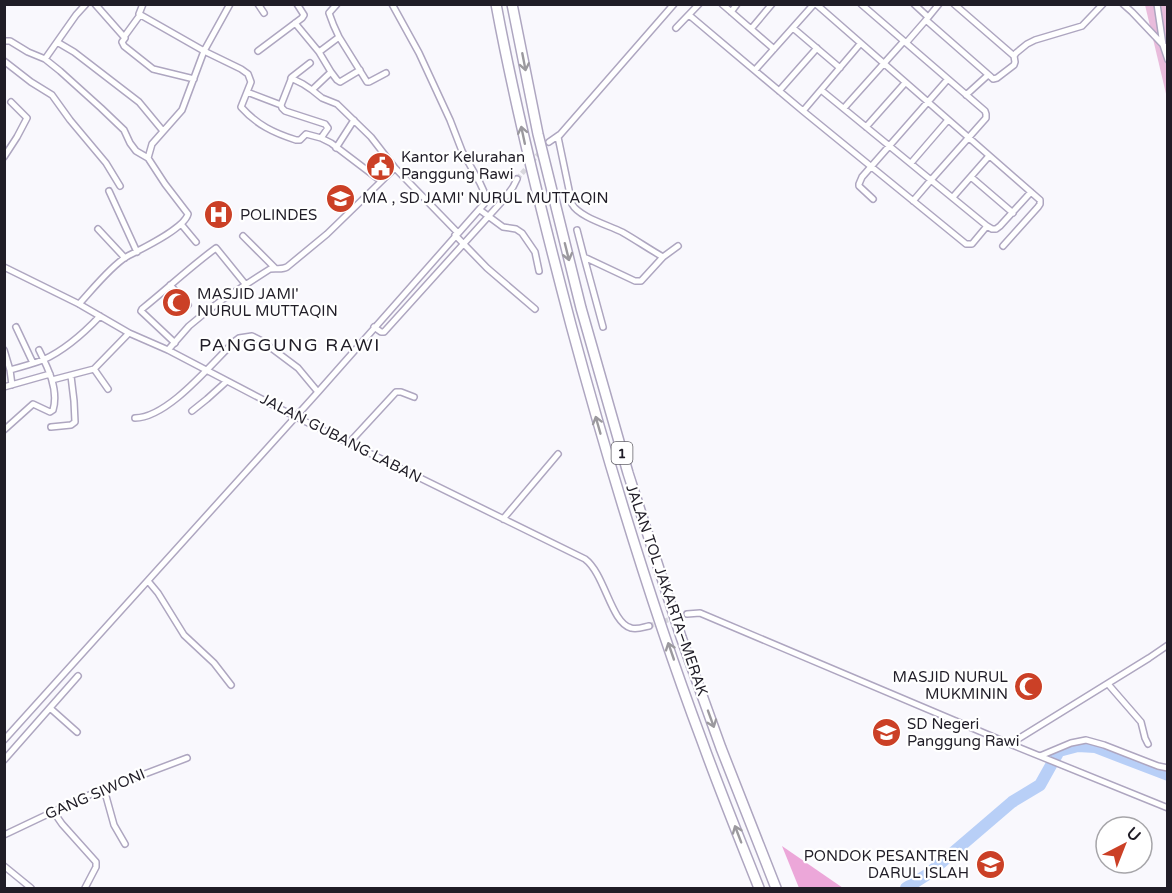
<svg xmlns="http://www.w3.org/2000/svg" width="1172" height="893" viewBox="0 0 1172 893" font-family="'Varela Round',sans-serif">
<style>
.green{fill:#e9bcdc}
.forest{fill:#eca7d9}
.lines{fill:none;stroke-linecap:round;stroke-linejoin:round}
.river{stroke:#b8cff7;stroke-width:12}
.minor-tunnel{stroke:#d8d7dd;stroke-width:5;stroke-dasharray:5 2.5;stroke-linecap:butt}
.minor-casing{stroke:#aea6c0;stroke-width:8}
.motorway-casing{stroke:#aea6c0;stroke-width:12}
.minor{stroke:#fff;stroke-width:5}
.motorway{stroke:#fff;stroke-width:9}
.oneway{stroke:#9b999e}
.labels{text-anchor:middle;stroke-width:4.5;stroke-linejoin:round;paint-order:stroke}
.shield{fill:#fff;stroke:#636168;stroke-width:1.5}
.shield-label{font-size:14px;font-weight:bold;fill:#201d27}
.poi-label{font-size:15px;fill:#201d27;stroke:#fff;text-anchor:start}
.street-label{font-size:15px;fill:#201d27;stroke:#fff}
.quarter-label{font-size:18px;letter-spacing:1.5px;fill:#201d27;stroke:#fff}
</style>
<rect width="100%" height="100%" fill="#f9f8fd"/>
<path class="green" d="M1145 5H1167V98Z"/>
<path class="forest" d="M782 846 843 888H799Z"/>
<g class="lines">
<path class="river" d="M906 888 928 874 1012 802 1040 785 1059 751 1078 746 1095 747 1168 775"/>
<path class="minor-tunnel" d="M517 179 549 142
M649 626 687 614"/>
<defs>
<path id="minor" d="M95 4 125 38 122 42 124 46 153 69 194 79
M143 4 139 14 204 51 241 69 248 74 251 82 241 107C257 125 274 133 296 140H300L306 134 321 138 331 143 381 181
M258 4 264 13
M674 4 558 137 572 204C579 217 608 225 622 232 636 240 649 249 663 257L678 246
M722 4 774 49
M816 4 1040 200V204L1038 207 1003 246
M861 4 985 111 986 114V118L931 180 913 201
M914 4 928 17
M954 4 1014 56
M1123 4 1132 12 1168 50
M1157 4 1163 45 1168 60
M731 12 737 4
M689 15 803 111 966 244H972L987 226
M926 20 939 4
M676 28 699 4
M793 28 840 68
M751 29 772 4
M124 37 140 15
M339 37 367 82H369L386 73
M4 41H10L28 52 45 59 60 71 101 108 124 130 130 143 136 151 148 158 165 184 188 214C184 229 141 249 126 257 110 267 92 290 79 304
M57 42 74 52 139 102 163 131
M906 43 926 20 991 77 993 79 997 78 1014 65 1015 62 1014 56 1016 53 1027 44 1035 40 1082 26 1103 4
M258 51 302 18 304 15 297 4
M319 52 339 37C335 29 332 22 329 13L337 4
M45 59 76 15 86 4
M4 61 31 82 52 95 70 120 106 163 120 186
M755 70 814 4
M331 72 337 80 340 82 360 70
M291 78 303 84 312 90 331 72 319 52 295 23
M312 90 322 98 337 104 371 137 395 168
M821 90 987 226 992 229H996L1000 226 1031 192
M779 91 817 48
M247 92 281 105 292 77 310 63
M966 95 988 75
M281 105 282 108 285 111 325 124 328 128 321 138
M844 108 904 41
M803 111 860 44
M866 127 905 83
M549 142 559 135
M336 148 354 120
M4 157 17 137 27 118 11 102
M148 158 152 144 182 110 204 51 230 4
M911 163 948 120
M971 177 1013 213
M109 191 137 252
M953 197 989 156
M873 199 859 186V184L862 177 948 79
M480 210 503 227 516 229 522 233 535 252 539 271
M181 224 196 242
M98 229 125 258
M577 230 584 257 635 281H641L663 257
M455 235 487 268 535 309
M243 236 275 268
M584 257 603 327
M4 267 79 304 129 333 168 350 296 417 585 559C605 574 611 623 631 628 637 630 644 627 649 626
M170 285 188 305
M16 327 33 363
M374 327 381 332H384L505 198 513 187 517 179
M175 343 141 311 142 309C167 289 190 267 216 248L246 285
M4 350 10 370 12 385
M168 350 189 326 206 312 222 300 270 269C277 268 282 270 287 267L327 234 395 168 458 233
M94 369 108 389
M10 370C21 367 32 364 43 360 65 350 83 334 100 316
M52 380 94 369 129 333
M4 387 50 374
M192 411 207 399 227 381
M135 418C168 418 212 363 235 341L239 338 252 336 262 341 298 368 318 392
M51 427 71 425 75 422 74 401 71 376
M4 430 33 404 50 412 53 410C59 390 48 368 39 350
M349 443 396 392H401L414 397
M503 519 558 454
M148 581 158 593 184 635 214 663 231 685
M687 614 700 613 1010 744 1168 808
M1108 684 1141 722 1145 738 1148 744
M50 708 77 732
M4 740 318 392 484 204 485 194 480 183 462 151 450 120 419 53 392 4
M1010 744 1149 658 1168 645
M1040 756 1071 743 1086 740 1104 745 1158 766 1168 768
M4 760 78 676
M104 789 114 825 125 844
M53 811 62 824 96 862V867L85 888
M4 835 84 797 187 758
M4 866 31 888"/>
<path id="motorway" d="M496 4C516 112 543 219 571 325 609 466 651 605 702 741 720 791 740 840 759 888
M512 4 538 134 581 308 628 473 681 637 721 748 776 888"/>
</defs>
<use href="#minor" class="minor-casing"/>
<use href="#motorway" class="motorway-casing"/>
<use href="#minor" class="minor"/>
<use href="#motorway" class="motorway"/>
</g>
<defs><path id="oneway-shaft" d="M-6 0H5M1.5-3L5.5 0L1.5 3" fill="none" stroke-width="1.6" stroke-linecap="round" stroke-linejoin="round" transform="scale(1.5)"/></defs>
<g class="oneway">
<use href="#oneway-shaft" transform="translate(524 62) rotate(79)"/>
<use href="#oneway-shaft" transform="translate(523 135) rotate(-102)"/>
<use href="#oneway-shaft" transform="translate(567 252) rotate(76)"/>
<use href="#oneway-shaft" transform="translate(598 425) rotate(-106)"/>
<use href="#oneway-shaft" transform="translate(671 651) rotate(-109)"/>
<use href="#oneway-shaft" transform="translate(711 719) rotate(70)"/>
<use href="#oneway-shaft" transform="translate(738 834) rotate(-111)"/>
</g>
<defs>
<symbol id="civic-disc" viewBox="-11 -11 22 22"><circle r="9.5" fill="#cb4026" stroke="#fff"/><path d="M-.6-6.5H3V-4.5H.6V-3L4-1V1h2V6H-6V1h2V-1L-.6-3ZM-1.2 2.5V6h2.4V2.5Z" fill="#fff"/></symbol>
<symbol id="school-disc" viewBox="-11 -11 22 22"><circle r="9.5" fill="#cb4026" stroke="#fff"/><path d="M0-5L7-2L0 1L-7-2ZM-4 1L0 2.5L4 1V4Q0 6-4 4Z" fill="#fff"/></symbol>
<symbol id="hospital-disc" viewBox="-11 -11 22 22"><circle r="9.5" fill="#cb4026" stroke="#fff"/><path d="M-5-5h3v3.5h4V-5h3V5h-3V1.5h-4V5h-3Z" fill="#fff"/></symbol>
<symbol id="mosque-disc" viewBox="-11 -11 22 22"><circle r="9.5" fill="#cb4026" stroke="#fff"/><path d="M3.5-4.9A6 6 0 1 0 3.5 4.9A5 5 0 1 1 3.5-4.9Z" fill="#fff"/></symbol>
</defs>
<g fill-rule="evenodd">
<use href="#civic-disc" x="364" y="150" width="33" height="33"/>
<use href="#school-disc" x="324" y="182" width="33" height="33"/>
<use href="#hospital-disc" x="202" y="198" width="33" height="33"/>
<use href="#mosque-disc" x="160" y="286" width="33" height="33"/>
<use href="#mosque-disc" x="1012" y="670" width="33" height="33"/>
<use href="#school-disc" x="870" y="716" width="33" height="33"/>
<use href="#school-disc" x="974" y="848" width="33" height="33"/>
</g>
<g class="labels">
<rect class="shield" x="611.5" y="442" width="21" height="22" rx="4.5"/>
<g class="shield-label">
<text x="622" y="458">1</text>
</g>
<g class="poi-label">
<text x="401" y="162">Kantor Kelurahan<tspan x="401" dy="17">Panggung Rawi</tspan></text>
<text x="362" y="203">MA , SD JAMI' NURUL MUTTAQIN</text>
<text x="240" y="220">POLINDES</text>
<text x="197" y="299">MASJID JAMI'<tspan x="197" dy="17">NURUL MUTTAQIN</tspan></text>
<text x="1008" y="682" text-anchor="end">MASJID NURUL<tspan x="1008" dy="17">MUKMININ</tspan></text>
<text x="907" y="729">SD Negeri<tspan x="907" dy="17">Panggung Rawi</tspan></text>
<text x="969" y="861" text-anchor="end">PONDOK PESANTREN<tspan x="969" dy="17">DARUL ISLAH</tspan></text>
</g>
<g class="street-label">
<text transform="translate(341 438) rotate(27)" y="5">JALAN GUBANG LABAN</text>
<text transform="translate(667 590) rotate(71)" y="5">JALAN TOL JAKARTA–MERAK</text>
<text transform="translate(95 794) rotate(-23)" y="5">GANG SIWONI</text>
</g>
<g class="quarter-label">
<text x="290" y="351">PANGGUNG RAWI</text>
</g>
</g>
<rect width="1172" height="893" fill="none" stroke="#201d27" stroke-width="12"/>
<g transform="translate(1124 845) rotate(42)"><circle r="28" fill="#ffffff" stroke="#a6a5a9" stroke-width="1.5"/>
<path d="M0-4.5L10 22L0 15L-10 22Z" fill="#cb4026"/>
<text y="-9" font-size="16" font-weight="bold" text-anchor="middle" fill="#201d27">U</text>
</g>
</svg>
